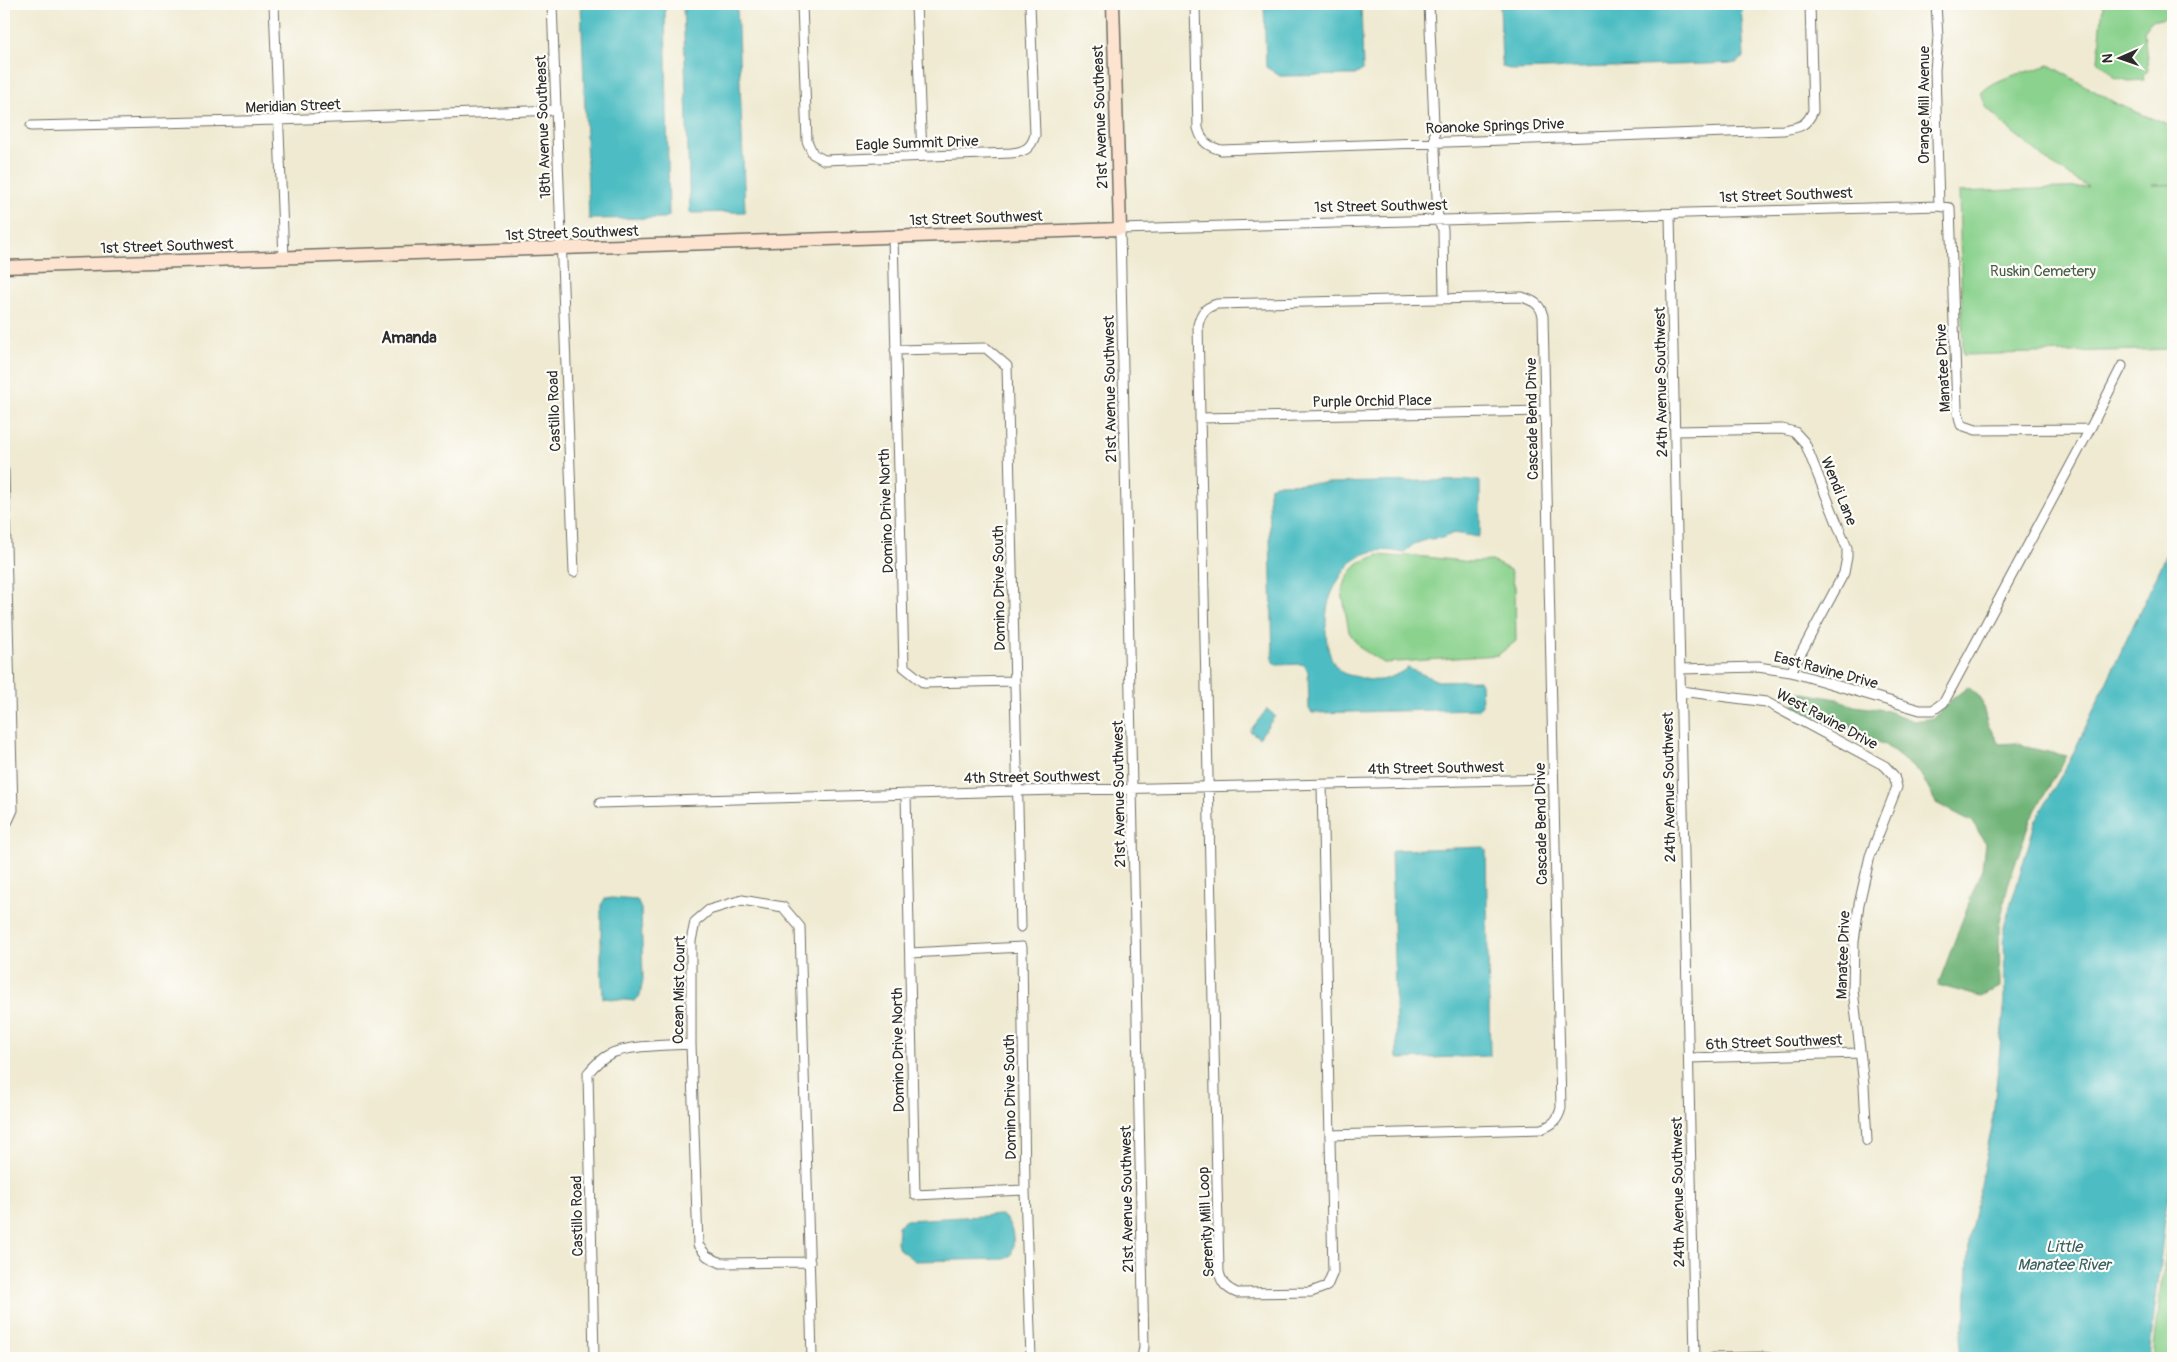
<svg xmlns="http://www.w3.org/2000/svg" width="2177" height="1362" viewBox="0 0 2177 1362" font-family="Pangolin,sans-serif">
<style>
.green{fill:#8ad28d;stroke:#5a7e5c}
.forest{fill:#6fb478;stroke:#4d7052}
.water{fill:#4ebdc3;stroke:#3c7477}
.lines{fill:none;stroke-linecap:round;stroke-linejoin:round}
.street-casing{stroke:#706e65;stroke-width:11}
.secondary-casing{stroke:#706e65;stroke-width:15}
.street{stroke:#fff;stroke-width:9}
.secondary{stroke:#fde4d0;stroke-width:12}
.labels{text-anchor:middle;stroke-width:4.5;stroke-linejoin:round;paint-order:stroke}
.street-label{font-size:15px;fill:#2b2b2b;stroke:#fdfcf7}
.park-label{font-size:15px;fill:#485d48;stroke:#fdfcf7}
.neighbourhood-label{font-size:16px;font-weight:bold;fill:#2b2b2b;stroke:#fdfcf7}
.water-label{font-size:16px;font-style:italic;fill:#375e60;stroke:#fdfcf7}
</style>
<rect width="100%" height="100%" fill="#fdfcf7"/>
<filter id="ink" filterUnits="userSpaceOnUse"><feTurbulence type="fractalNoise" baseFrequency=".02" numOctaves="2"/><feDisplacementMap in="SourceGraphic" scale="10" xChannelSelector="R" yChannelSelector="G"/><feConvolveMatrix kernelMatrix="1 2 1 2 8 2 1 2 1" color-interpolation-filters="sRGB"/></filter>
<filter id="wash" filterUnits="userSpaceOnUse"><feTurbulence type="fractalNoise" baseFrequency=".0096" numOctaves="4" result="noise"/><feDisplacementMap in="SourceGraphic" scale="20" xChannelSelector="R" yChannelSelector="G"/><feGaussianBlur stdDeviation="1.12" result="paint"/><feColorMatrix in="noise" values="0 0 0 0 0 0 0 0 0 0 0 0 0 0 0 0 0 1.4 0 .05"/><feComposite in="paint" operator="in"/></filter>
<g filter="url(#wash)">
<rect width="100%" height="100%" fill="#efead1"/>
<path class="green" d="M2103 4H2173V21L2165 18 2151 21 2144 31 2148 70 2143 75 2144 80 2129 81 2114 77 2113 74 2098 61Z
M2049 65 2117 104 2173 127V184L2152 185H2173V349L1963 355 1959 192 2088 187 2051 164 2005 126 1986 107 1981 93C1997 76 2027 73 2049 65Z
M1379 555 1402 557 1407 555 1471 562 1492 561 1510 570 1515 587 1516 641 1498 655 1384 663 1360 648 1349 632 1342 592 1347 577 1358 563Z
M2173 1203V1358H2153L2167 1241Z"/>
<path class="forest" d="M1968 687 1981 698 1987 723 1999 744 2017 743 2030 748 2067 756 2031 818 2008 885 1999 927 2000 987 1981 997 1938 985 1982 868 1985 843 1973 822 1936 803 1920 773 1885 745 1838 724 1793 711 1799 692 1837 699 1854 706 1885 710 1914 721 1933 718 1951 700Z"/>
<path class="water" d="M581 4H665L669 216 664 218 589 219Z
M683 4H737L745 212 690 213Z
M1264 4H1361L1363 70 1355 75 1280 76 1266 67Z
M1500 4H1741L1744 57 1737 63 1514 70 1502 67Z
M1478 480 1480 482V533L1478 537 1454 533 1442 538 1429 539 1414 544 1403 553C1388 549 1373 549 1358 557 1347 563 1330 591 1328 605 1324 624 1324 661 1343 673 1347 675 1354 676 1358 677 1379 684 1390 679 1408 668L1438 681 1479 680 1481 684 1482 704 1479 709 1312 713 1309 709 1308 671 1303 664 1276 665 1273 662 1269 494 1270 487 1275 484Z
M2173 541V1174L2165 1220 2149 1358H1957L1966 1314 1969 1240 1992 1126 2005 1000 2004 927 2036 820 2070 760Z
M1267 709 1275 716 1259 738 1250 731Z
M1484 847 1486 850 1490 1056 1399 1059 1397 1058 1391 852 1395 850Z
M612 898 637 900 641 909 643 979 640 996 635 1001 603 998 601 966V905L605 899Z
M1002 1215C1013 1225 1016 1241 1011 1255L1005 1259 915 1261 899 1249 897 1242 898 1226 906 1220Z"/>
</g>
<g filter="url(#ink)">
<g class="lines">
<defs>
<path id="street" d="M274 4 284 259
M552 4 574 572
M802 4 807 141 813 154 824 160 1011 153C1025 152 1031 148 1035 135L1030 4
M916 4 922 156
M1195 4 1198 128C1202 142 1207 146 1221 150L1783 130C1799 127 1806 127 1813 111L1810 4
M1429 4 1438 221 1443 229 1444 299
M1936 4 1938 37 1935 70 1939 206
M31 126 278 120 556 110
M1670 215 1695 1358
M893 237 904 667 924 683 1015 681
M895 350 986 348 1007 366 1021 927
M1200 418 1545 411
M1676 431 1782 429 1795 432 1805 443 1847 548V557L1844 573 1791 672
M4 471 13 810 8 821 4 824
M1680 669 1758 667 1791 672 1920 710H1933L1944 702 2090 429 2122 366
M1681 691 1766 702 1885 766 1894 776 1897 787 1870 856 1859 904 1854 942 1853 990 1864 1085 1867 1141
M1322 785 1333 1272 1327 1286 1311 1292 1237 1293C1226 1288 1222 1284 1219 1272L1198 325C1201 313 1204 308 1217 304L1522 297C1534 301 1540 304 1543 316L1561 1108C1558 1120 1553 1125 1541 1129L1330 1135
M906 794 915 1195 1025 1190
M600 803 1017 791 1553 779
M910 953 1022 947 1025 1190 1031 1358
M1689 1058 1860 1053
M810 1262 721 1263 707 1256 698 1245 691 1044V941L695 922 709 910 742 900 783 907 800 927 812 1358
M594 1358 588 1073C594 1066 600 1059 608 1055 626 1045 670 1045 691 1044
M1142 1358 1144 1347 1120 229 1939 206 1950 208 1957 408 1961 425 1976 430 2090 429
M1713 1358 1762 1357 1770 1358"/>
<path id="secondary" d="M4 267 1120 229 1113 4"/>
</defs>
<use href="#street" class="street-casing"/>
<use href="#secondary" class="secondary-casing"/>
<use href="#street" class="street"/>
<use href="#secondary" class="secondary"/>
</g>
</g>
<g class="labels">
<g class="street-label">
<text transform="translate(1924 105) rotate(-90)" y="5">Orange Mill Avenue</text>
<text transform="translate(293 106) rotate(-2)" y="5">Meridian Street</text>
<text transform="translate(1100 117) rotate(-92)" y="5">21st Avenue Southeast</text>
<text transform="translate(1495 126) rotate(-2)" y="5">Roanoke Springs Drive</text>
<text transform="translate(543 127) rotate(-92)" y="5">18th Avenue Southeast</text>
<text transform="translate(917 143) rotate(-2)" y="5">Eagle Summit Drive</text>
<text transform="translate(1786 195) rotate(-2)" y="5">1st Street Southwest</text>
<text transform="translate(1381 206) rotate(-1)" y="5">1st Street Southwest</text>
<text transform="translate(976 218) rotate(-2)" y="5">1st Street Southwest</text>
<text transform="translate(572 233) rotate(-2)" y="5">1st Street Southwest</text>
<text transform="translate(167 246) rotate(-2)" y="5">1st Street Southwest</text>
<text transform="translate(1943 368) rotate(-93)" y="5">Manatee Drive</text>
<text transform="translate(1661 382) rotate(-91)" y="5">24th Avenue Southwest</text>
<text transform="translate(1110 389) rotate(-91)" y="5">21st Avenue Southwest</text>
<text transform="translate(1372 401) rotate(-1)" y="5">Purple Orchid Place</text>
<text transform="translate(554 411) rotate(-92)" y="5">Castillo Road</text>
<text transform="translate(1532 419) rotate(-91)" y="5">Cascade Bend Drive</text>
<text transform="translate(1839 491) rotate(68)" y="5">Wendi Lane</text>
<text transform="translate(886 511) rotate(-92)" y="5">Domino Drive North</text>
<text transform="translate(999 588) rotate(-91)" y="5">Domino Drive South</text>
<text transform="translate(1826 670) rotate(15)" y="5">East Ravine Drive</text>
<text transform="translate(1827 719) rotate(28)" y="5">West Ravine Drive</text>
<text transform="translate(1436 768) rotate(-1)" y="5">4th Street Southwest</text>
<text transform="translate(1032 777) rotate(-1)" y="5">4th Street Southwest</text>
<text transform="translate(1669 787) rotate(-91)" y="5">24th Avenue Southwest</text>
<text transform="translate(1119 794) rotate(-91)" y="5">21st Avenue Southwest</text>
<text transform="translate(1541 824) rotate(-91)" y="5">Cascade Bend Drive</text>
<text transform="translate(1843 955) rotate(-88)" y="5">Manatee Drive</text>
<text transform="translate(679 990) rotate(-89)" y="5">Ocean Mist Court</text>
<text transform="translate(1774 1042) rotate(-2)" y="5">6th Street Southwest</text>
<text transform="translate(898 1050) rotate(-91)" y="5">Domino Drive North</text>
<text transform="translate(1010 1097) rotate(-91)" y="5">Domino Drive South</text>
<text transform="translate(1678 1192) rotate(-91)" y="5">24th Avenue Southwest</text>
<text transform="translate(1127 1199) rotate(-91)" y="5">21st Avenue Southwest</text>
<text transform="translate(577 1216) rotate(-91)" y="5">Castillo Road</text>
<text transform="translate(1206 1222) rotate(-93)" y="5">Serenity Mill Loop</text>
</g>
<g class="park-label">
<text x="2043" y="276">Ruskin Cemetery</text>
</g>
<g class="neighbourhood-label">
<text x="409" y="343">Amanda</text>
</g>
<g class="water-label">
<text x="2064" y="1252">Little<tspan x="2064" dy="18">Manatee River</tspan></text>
</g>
</g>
<rect width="2177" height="1362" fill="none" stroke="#fdfcf7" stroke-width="20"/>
<g transform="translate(2120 58) rotate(268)" stroke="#fdfcf7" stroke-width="4" paint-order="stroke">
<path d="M0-4L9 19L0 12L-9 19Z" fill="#2b2b2b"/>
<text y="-8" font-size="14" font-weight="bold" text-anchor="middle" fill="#2b2b2b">N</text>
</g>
</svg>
